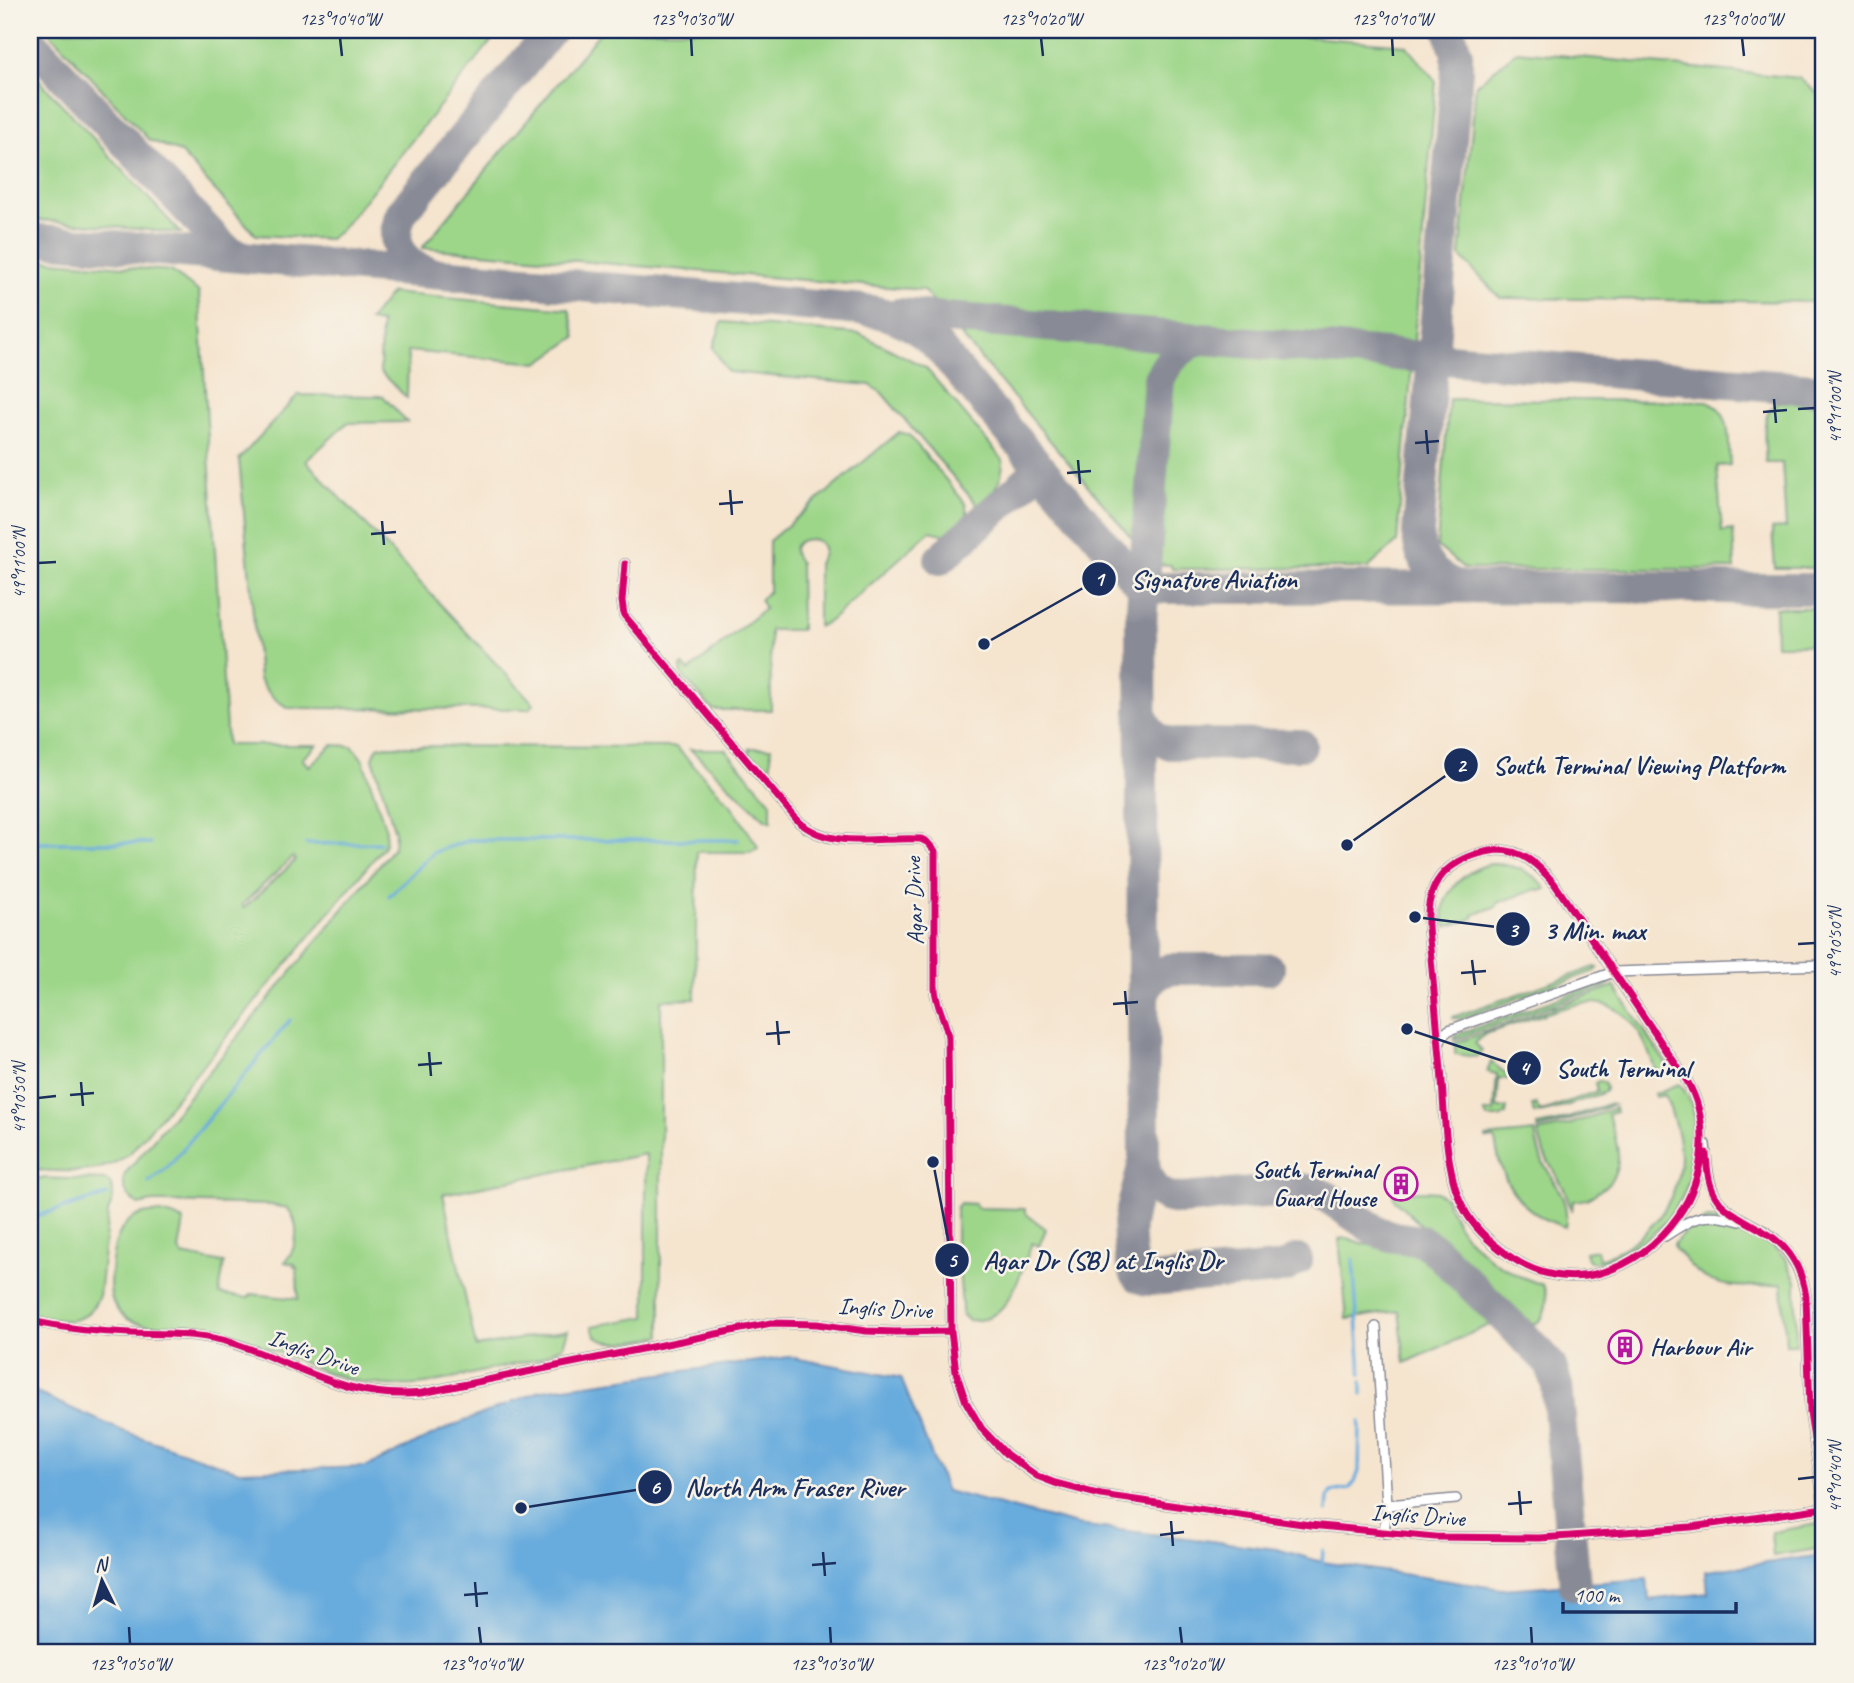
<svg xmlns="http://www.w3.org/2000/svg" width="1854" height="1683" viewBox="0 0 1854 1683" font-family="Caveat,sans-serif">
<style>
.green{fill:#9dd689;stroke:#5c8274;stroke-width:2;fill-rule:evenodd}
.water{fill:#68abdd;stroke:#426d9e;stroke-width:2}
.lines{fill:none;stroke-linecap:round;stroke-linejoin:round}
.stream{stroke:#68abdd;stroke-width:3.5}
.taxiway{stroke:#888a96;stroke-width:32}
.street-casing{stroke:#888a96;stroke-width:12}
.street{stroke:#fff;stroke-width:9}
.cycleway-casing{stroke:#f7f3e8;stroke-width:11}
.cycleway{stroke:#d6006c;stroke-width:7}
.ticks{fill:none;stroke:#1b2f5e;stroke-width:2.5}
.labels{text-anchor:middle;stroke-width:5;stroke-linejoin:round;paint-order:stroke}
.street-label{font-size:24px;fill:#1b2f5e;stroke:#f7f3e8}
.poi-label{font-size:24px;font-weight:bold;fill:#1b2f5e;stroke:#f7f3e8;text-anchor:end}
.leader{fill:none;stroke:#1b2f5e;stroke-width:2.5}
.callout-dot{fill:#1b2f5e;stroke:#f7f3e8;stroke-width:2.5}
.mark-label{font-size:21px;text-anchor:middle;font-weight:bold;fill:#fff}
.callout-label{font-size:26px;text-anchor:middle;font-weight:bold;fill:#1b2f5e;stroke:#f7f3e8;stroke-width:5;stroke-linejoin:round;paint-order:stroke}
.neatline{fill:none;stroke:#1b2f5e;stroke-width:2.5}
.ticks-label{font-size:18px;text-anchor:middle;fill:#1b2f5e}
</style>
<rect width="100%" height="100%" fill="#f7f3e8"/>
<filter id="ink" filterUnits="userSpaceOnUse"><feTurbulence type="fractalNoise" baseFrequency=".0143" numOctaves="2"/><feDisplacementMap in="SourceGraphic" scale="14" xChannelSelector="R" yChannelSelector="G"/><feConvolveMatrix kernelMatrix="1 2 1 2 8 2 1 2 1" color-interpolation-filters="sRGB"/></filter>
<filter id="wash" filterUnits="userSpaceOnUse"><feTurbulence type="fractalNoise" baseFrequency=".00686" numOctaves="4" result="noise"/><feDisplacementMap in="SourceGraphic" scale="28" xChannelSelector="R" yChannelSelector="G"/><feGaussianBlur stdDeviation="1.57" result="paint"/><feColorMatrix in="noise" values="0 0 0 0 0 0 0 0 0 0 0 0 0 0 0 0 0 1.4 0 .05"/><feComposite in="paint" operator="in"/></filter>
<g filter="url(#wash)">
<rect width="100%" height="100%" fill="#f5e4ce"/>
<path class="green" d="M47 30H500L340 231 329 239 256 235 180 152 149 140Z
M602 30H1228L1406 45 1436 81 1397 542 1368 568 1172 569 1171 565 1154 564 923 290 422 248Z
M1517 51 1799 78 1824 99V302L1500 298 1460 256 1476 85Z
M30 70 181 233 30 219Z
M30 259 171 271 199 292 227 745H317L302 759 309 766 332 745 352 746 363 760 386 830 385 844 382 849 131 1152C103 1177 65 1171 30 1170ZM293 857 296 860 244 908 242 905Z
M391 293 569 309 576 337 538 363 408 351 407 398 380 372 381 323 369 321Z
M722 322 860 334 925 367 1003 460C1002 485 995 490 978 506L882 393 870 385 728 372 713 348Z
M298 395 383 396 407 422 347 423 306 461 534 704 529 709 289 708C275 701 266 692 259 679L239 459Z
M1449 399 1707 401C1733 411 1728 441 1730 465L1717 466 1722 532 1733 530 1735 569H1465L1437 546Z
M1788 399 1824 400V568H1775L1772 529 1786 528 1782 463H1766C1765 440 1757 404 1788 399Z
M899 432 909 435 965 503 968 516 947 535 930 531 830 621 818 627V563C842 530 774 533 800 563L801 630H770L771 710H713L682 675 681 667 683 665 689 671 765 608 760 600 769 591V541Z
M1775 608H1824V645H1776Z
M380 746 676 747 731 805 757 845 758 848 750 852H697L695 999 661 1000V1336C647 1339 608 1348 597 1337 593 1333 593 1330 592 1326L646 1317V1154L443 1194 476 1347 568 1330 563 1346 538 1359 426 1384C392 1388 358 1384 326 1372 285 1356 249 1337 205 1329 182 1324 139 1331 122 1315 109 1304 109 1286 111 1271 112 1260 113 1249 117 1239 129 1208 158 1208 184 1221L179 1250 182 1255 224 1263 219 1294 248 1298 252 1294 298 1299 297 1268 294 1267 295 1264 285 1262C298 1247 301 1223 287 1208L271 1205 165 1202H153L138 1205C128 1196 121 1190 125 1174L394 847 395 832 373 758 377 748Z
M750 748H771V769L773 771 771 778 749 754Z
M690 749H725L771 802V821L766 820Z
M1491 864C1512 864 1533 871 1546 889L1540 891 1537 889 1497 903V906L1473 915 1474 918 1446 927C1434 898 1464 869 1491 864Z
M1595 967 1598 968 1595 971 1461 1019 1453 1018V1017Z
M1605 982H1611L1605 986 1454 1040 1456 1036 1461 1033Z
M1614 986 1666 1063 1667 1068 1664 1071 1648 1076 1647 1071 1655 1068C1649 1054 1645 1040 1636 1028 1610 992 1578 1002 1542 1015 1523 1021 1504 1028 1485 1034L1475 1043 1482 1051 1477 1057 1455 1054V1043Z
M1491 1062 1509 1076V1079L1499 1078 1497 1108H1507L1506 1114 1500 1118H1487L1484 1112H1494L1497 1074 1487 1072Z
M1599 1081 1605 1083 1606 1090 1603 1093 1557 1109 1534 1114 1532 1105 1536 1104 1540 1112 1597 1091 1595 1083Z
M1679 1084C1709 1115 1696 1183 1672 1214 1658 1232 1637 1246 1616 1256 1606 1260 1596 1266 1587 1259L1585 1252 1597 1250 1599 1259C1645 1244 1681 1203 1680 1153 1679 1133 1672 1114 1665 1095L1656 1097 1654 1094Z
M1608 1104 1613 1105 1558 1124 1538 1129 1537 1126 1557 1122Z
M1615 1108 1616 1112 1608 1115C1617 1144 1629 1170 1599 1191 1590 1198 1584 1201 1573 1201L1572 1211 1564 1189 1544 1154 1538 1132 1568 1125Z
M1535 1132C1537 1142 1538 1151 1542 1160 1553 1183 1571 1199 1565 1227 1520 1213 1501 1184 1495 1139H1486V1137Z
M30 1178 105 1180 110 1183 113 1191V1198L108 1213 99 1296C84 1330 60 1321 30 1314Z
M1424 1191 1437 1192 1445 1198 1458 1225 1467 1238 1493 1261 1519 1276 1543 1285C1551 1300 1545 1334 1521 1322L1394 1199 1393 1193Z
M960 1203 975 1204 976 1208 1025 1209V1213L1046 1229 1039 1246 1032 1243C1020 1273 1010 1325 968 1320L962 1314V1308L959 1267 956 1265V1208Z
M1709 1219 1729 1222 1767 1241 1786 1259 1796 1281V1345H1786L1782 1284C1757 1286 1726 1291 1704 1277 1693 1271 1684 1258 1675 1249L1674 1244C1685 1231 1693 1224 1709 1219Z
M1348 1238C1372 1250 1399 1247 1425 1247L1496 1322 1405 1363 1399 1311 1347 1319 1339 1239Z
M1824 1523V1548L1773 1556 1771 1532Z"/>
<path class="water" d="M789 1357 901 1378 946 1491 1077 1525 1277 1549 1322 1562 1502 1589 1647 1579 1649 1600 1708 1593 1706 1571 1824 1555V1653H30V1390L123 1431 239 1471 366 1467 450 1427 542 1390Z"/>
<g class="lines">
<path class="stream" d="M30 843H150
M306 844 381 843
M389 896 434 852 470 840H738
M149 1182 169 1166 290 1020
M30 1218 107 1195
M1353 1259 1361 1374
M1362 1382V1394
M1327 1511 1328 1497 1331 1492 1349 1489 1355 1482 1359 1471 1360 1422
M1322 1562 1323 1550"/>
<path class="taxiway" d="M1449 30 1457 54V71L1418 532C1419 561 1433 578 1459 586
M30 41 218 242 228 251 241 256
M30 239 863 310C893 313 917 325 938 347L1130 574 1138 582 1151 588 1696 587 1749 589H1824
M429 272C398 265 389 239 402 212L551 30
M899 314 1824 390
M1199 339C1178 350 1170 358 1159 379L1141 622 1144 1160C1141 1182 1132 1203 1129 1225 1128 1235 1129 1244 1130 1253 1132 1268 1134 1280 1151 1280L1276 1269 1285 1267 1297 1260
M940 559 1041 468
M1141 710C1144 728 1153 739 1171 744L1301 745
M1142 1002C1144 985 1153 975 1170 969H1269
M1144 1160C1145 1183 1157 1198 1181 1199L1289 1190 1302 1189 1313 1191 1327 1197 1378 1232 1394 1237 1422 1241 1433 1248 1541 1354 1551 1366 1557 1386 1575 1585"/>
</g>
</g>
<g filter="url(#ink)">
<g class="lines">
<defs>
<path id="street" d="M625 564 622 601 624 615 798 821C831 851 880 836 921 839L927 842 935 851V989C936 1006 946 1020 948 1037L951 1331 956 1372 966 1402 982 1429 1006 1454 1037 1476 1055 1483 1101 1495 1310 1525 1435 1537 1539 1538 1571 1536 1691 1527 1824 1508
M1497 850C1523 850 1538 865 1554 883L1687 1081C1711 1122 1705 1178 1678 1216 1638 1273 1567 1298 1508 1255 1491 1243 1474 1228 1464 1209 1458 1197 1453 1183 1451 1169 1444 1137 1444 1102 1441 1069 1438 1032 1434 995 1431 958 1429 936 1424 911 1433 890 1443 864 1472 853 1497 850Z
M1439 1045 1442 1036 1449 1030 1614 972 1824 965
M1705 1144C1707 1161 1707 1182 1716 1197 1720 1205 1728 1210 1736 1215 1745 1221 1754 1225 1764 1231 1788 1246 1802 1269 1806 1297L1810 1412 1824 1505
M1665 1236C1696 1216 1704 1211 1740 1221
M30 1321C63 1328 97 1332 131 1333 162 1334 192 1333 222 1340 238 1344 253 1350 268 1356 321 1378 363 1399 422 1393L771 1323 817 1324 866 1331 895 1332 951 1331
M1376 1327 1387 1505 1384 1533
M1812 1395 1824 1428
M1387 1505 1456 1499"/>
</defs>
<use href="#street" class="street-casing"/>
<use href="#street" class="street"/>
<defs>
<path id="cycleway" d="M625 564 622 601 624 615 798 821C831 851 880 836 921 839L927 842 935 851V989C936 1006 946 1020 948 1037L951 1331 956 1372 966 1402 982 1429 1006 1454 1037 1476 1055 1483 1101 1495 1310 1525 1435 1537 1539 1538 1571 1536 1691 1527 1824 1508
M1497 850C1523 850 1538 865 1554 883L1687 1081C1711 1122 1705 1178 1678 1216 1638 1273 1567 1298 1508 1255 1491 1243 1474 1228 1464 1209 1458 1197 1453 1183 1451 1169 1444 1137 1444 1102 1441 1069 1438 1032 1434 995 1431 958 1429 936 1424 911 1433 890 1443 864 1472 853 1497 850Z
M1706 1153C1707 1169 1708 1187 1718 1200 1723 1208 1732 1212 1739 1217 1747 1222 1755 1226 1763 1231 1788 1245 1802 1268 1806 1297L1810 1412 1824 1505
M30 1321C63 1328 97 1332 131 1333 162 1334 192 1333 222 1340 238 1344 253 1350 268 1356 321 1378 363 1399 422 1393L771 1323 817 1324 866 1331 895 1332 951 1331"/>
</defs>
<use href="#cycleway" class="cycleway-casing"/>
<use href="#cycleway" class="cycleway"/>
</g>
</g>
<path class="ticks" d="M340 38 342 56M691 38 692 56M1041 38 1043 56M1392 38 1393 56M1742 38 1744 56M1774 399 1776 423M1798 409 1815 408M1763 412 1787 410M1426 430 1428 454M1415 443 1439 441M1078 460 1080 484M1067 473 1091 471M730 490 732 515M719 504 743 502M382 521 384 545M371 534 396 532M38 563 56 562M1798 944 1815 943M1472 960 1475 985M1461 973 1486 971M1125 991 1127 1015M1113 1004 1138 1002M777 1021 779 1045M766 1034 790 1032M429 1052 431 1076M418 1065 442 1063M81 1082 83 1106M70 1095 94 1093M38 1098 56 1096M1798 1479 1815 1477M1519 1491 1521 1515M1508 1504 1532 1502M1171 1521 1173 1546M1160 1535 1184 1532M823 1552 825 1576M812 1565 836 1563M475 1582 477 1607M464 1595 488 1593M129 1627 130 1644M479 1627 481 1644M830 1627 831 1644M1180 1627 1182 1644M1531 1627 1532 1644"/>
<defs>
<symbol id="building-ring" viewBox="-11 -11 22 22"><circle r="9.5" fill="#f7f3e8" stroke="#b5179e" stroke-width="1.5"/><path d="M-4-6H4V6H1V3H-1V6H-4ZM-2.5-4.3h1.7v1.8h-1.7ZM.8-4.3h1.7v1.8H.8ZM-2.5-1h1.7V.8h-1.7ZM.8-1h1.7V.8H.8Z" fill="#b5179e"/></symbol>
</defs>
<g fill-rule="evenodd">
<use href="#building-ring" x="1382" y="1165" width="38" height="38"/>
<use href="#building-ring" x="1606" y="1328" width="38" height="38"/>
</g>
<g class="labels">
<g class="street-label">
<text transform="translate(914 901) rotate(-92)" y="8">Agar Drive</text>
<text transform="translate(885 1308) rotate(3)" y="8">Inglis Drive</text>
<text transform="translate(314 1352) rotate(20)" y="8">Inglis Drive</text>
<text transform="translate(1418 1515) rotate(4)" y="8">Inglis Drive</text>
</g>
<g class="poi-label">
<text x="1376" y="1178">South Terminal<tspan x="1376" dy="28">Guard House</tspan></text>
<text x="1650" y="1355" text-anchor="start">Harbour Air</text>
</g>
</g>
<path class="leader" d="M984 644L1099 579M1347 845L1461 765M1415 917L1513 929M1407 1029L1524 1068M933 1162L952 1260M521 1508L655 1487"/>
<g class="callout-dot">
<circle cx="984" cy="644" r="7"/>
<circle cx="1347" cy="845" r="7"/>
<circle cx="1415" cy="917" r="7"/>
<circle cx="1407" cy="1029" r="7"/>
<circle cx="933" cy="1162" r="7"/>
<circle cx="521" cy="1508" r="7"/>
<circle cx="1099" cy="579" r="18"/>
<circle cx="1461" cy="765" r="18"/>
<circle cx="1513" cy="929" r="18"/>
<circle cx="1524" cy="1068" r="18"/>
<circle cx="952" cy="1260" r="18"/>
<circle cx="655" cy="1487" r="18"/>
</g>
<g class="mark-label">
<text x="1099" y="586">1</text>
<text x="1461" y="772">2</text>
<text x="1513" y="937">3</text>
<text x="1524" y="1075">4</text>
<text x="952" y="1267">5</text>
<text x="655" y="1494">6</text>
</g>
<g class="callout-label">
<text x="1214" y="588">Signature Aviation</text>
<text x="1639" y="774">South Terminal Viewing Platform</text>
<text x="1595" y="939">3 Min. max</text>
<text x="1623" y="1077">South Terminal</text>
<text x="1103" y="1269">Agar Dr (SB) at Inglis Dr</text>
<text x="795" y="1496">North Arm Fraser River</text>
</g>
<rect width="1854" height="1683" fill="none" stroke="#f7f3e8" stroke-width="77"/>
<g transform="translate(102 1581) rotate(355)" stroke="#f7f3e8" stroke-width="5" paint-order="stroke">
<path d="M0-5L12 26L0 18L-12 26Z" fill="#1b2f5e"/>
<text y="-10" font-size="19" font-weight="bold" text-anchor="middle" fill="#1b2f5e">N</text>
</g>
<path d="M1563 1602v10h173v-10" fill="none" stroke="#1b2f5e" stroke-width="3.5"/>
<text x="1574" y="1602" font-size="21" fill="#1b2f5e" stroke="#f7f3e8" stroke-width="5" paint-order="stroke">100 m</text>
<rect x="38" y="38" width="1777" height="1606" class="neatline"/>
<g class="ticks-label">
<text x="340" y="25">123°10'40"W</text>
<text x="691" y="25">123°10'30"W</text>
<text x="1041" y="25">123°10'20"W</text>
<text x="1392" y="25">123°10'10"W</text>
<text x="1742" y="25">123°10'00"W</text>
<text transform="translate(1835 408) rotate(-90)" y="6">49°11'00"N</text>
<text transform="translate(19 563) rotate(-90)" y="6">49°11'00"N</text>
<text transform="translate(1835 943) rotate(-90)" y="6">49°10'50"N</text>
<text transform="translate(19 1098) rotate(-90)" y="6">49°10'50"N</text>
<text transform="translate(1835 1477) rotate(-90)" y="6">49°10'40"N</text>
<text x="130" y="1670">123°10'50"W</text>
<text x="481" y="1670">123°10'40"W</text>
<text x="831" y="1670">123°10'30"W</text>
<text x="1182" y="1670">123°10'20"W</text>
<text x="1532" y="1670">123°10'10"W</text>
</g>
</svg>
